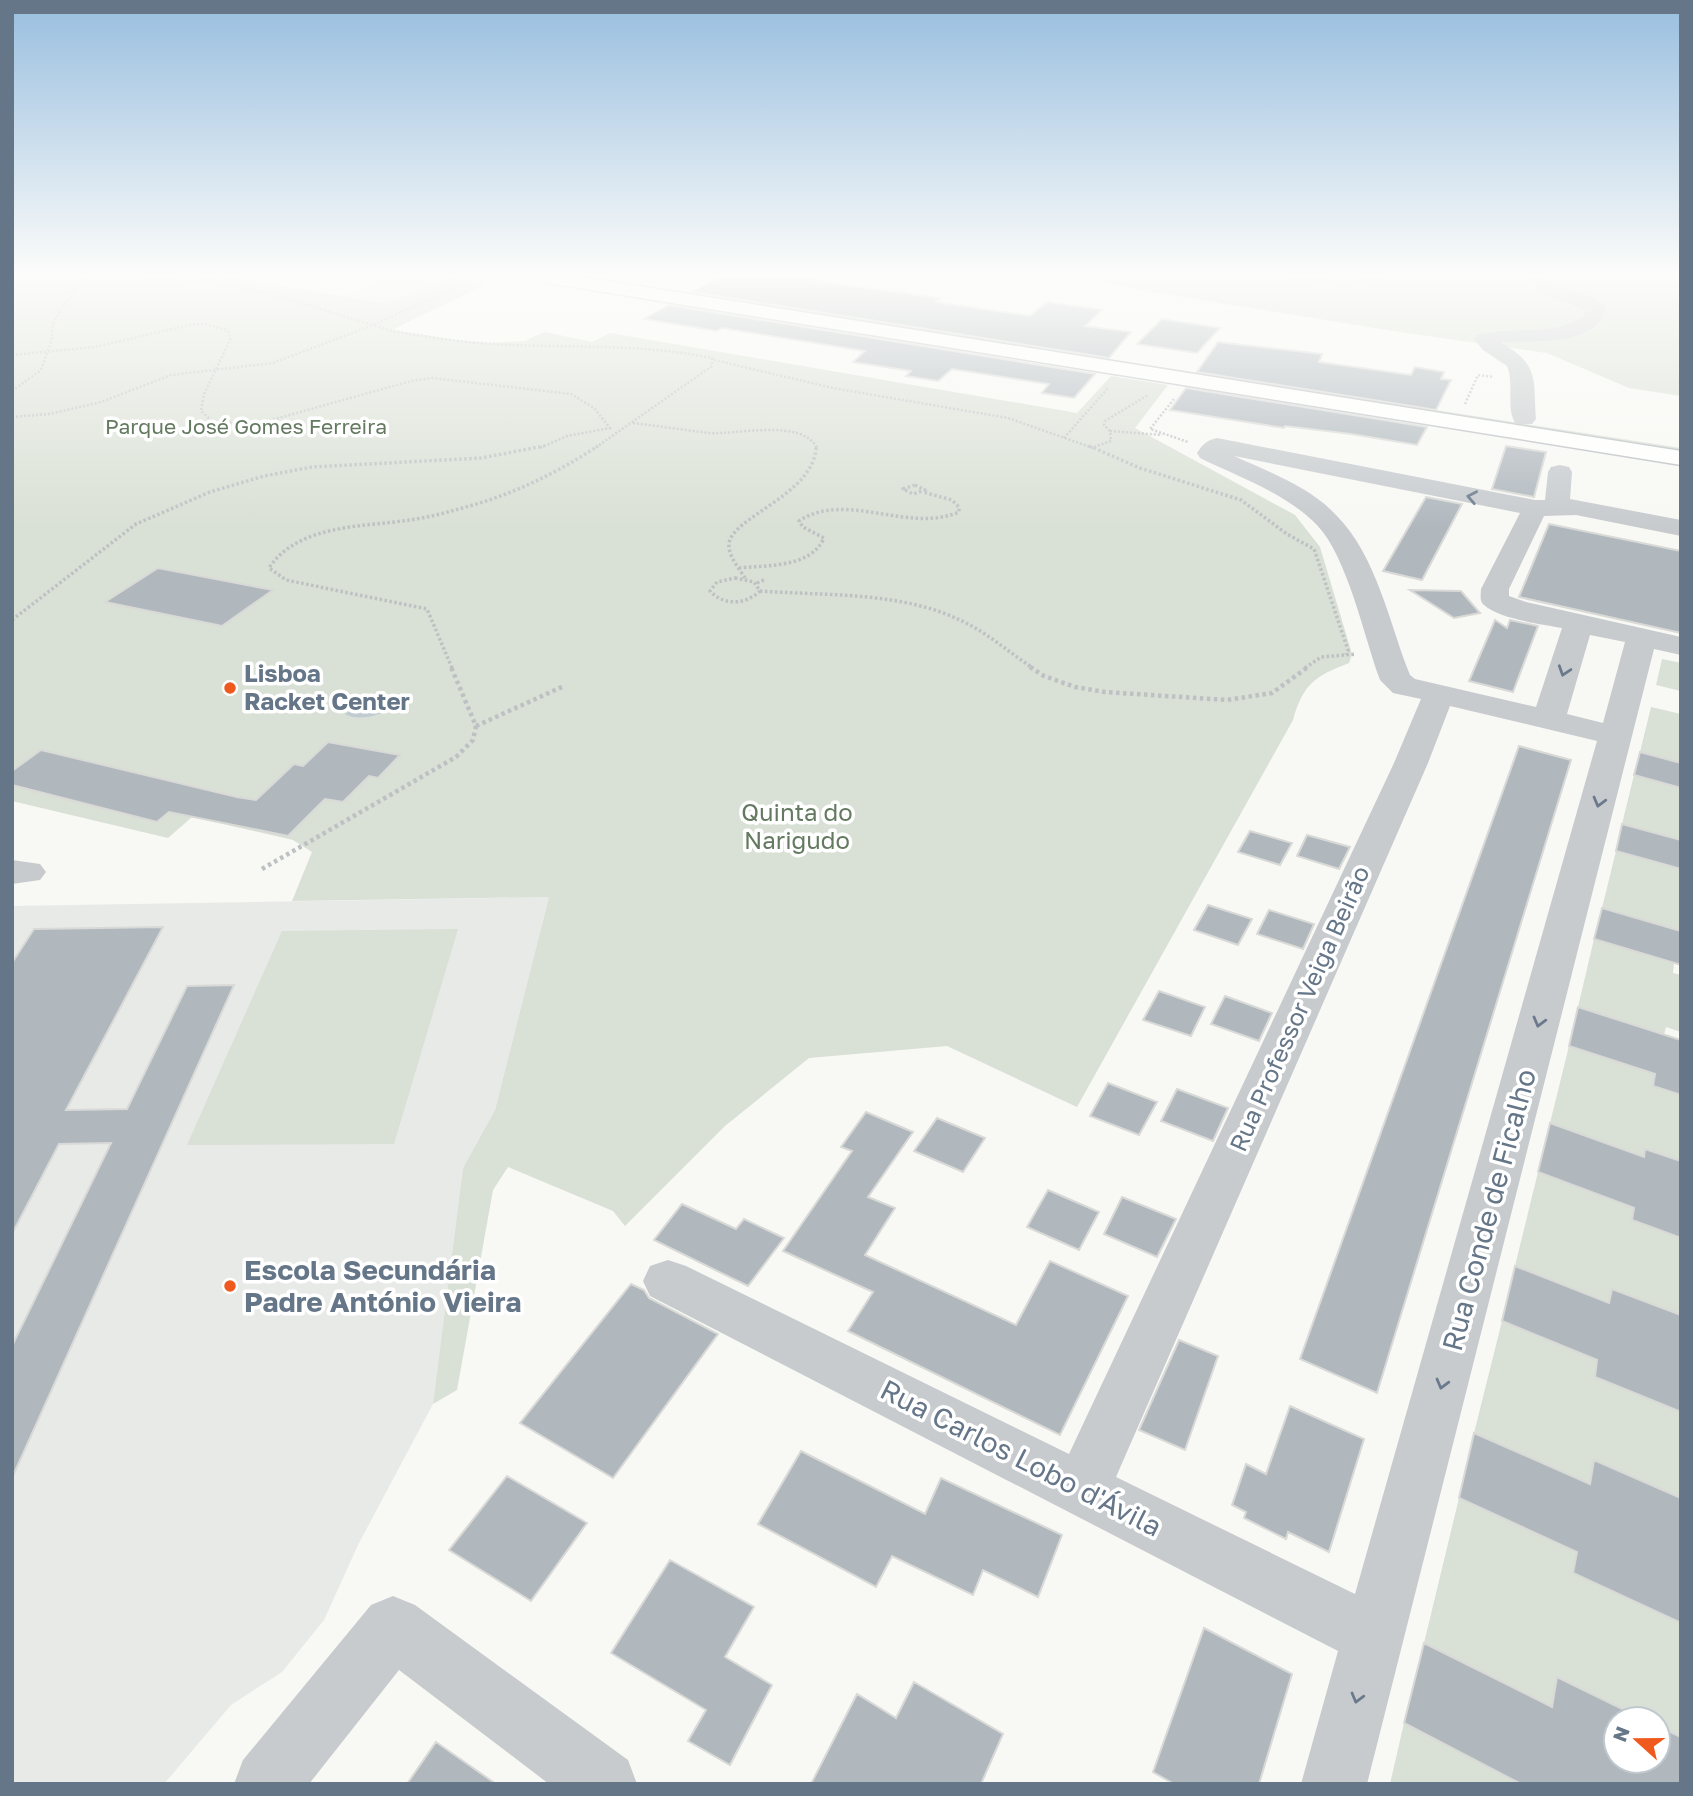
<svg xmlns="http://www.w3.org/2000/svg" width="1693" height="1796" viewBox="0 0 1693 1796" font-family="'Golos Text',sans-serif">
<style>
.built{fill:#e8eae8}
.green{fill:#d9e0d5}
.water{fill:#c1ccd2}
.building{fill:#b0b8be;stroke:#d9dad7;stroke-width:2}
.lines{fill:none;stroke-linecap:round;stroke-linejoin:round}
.major-casing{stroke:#babec2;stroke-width:3}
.path-far2{stroke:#bec1c3;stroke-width:2.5;stroke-dasharray:2 2;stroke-linecap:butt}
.path-far1{stroke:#bec1c3;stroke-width:3.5;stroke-dasharray:2.5 2.5;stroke-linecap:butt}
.path{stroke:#bec1c3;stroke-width:4.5;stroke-dasharray:3.5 3.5;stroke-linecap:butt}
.minor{fill:#c7cbce;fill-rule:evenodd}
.major{fill:#fff;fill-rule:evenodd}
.oneway{stroke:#6a7a8c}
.poi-dot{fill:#f0591d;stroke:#fff;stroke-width:2.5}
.labels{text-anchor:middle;stroke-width:7;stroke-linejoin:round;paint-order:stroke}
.far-park-label{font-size:21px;fill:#647a60;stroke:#fff}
.poi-label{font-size:24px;font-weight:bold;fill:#657688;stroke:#fff;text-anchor:start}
.park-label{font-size:24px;fill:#647a60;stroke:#fff}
.street-label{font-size:24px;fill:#657688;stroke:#fff}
.near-street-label{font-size:28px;fill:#657688;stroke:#fff}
.near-poi-label{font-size:28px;font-weight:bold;fill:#657688;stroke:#fff;text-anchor:start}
</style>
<rect width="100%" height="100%" fill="#f8f8f5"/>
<path class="built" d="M389 277H440L446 278 389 304 345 296Z
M549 897 495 1110 463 1168 433 1404 358 1545 324 1620 282 1672 231 1705 164 1784H12V906Z"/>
<path class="green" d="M12 277H230L389 304 446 278 486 284 392 330 462 341 491 343 524 341 545 332 592 342 610 333 1077 413 1111 376 1168 385 1135 428 1295 515 1320 547 1352 654 1349 663C1315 676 1303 684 1293 720L1077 1107 947 1046 809 1058 725 1126 625 1226 613 1211 508 1167 493 1190 457 1390 433 1404 463 1168 495 1110 549 897 292 901 312 852 293 840 192 817 168 838 12 801Z
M1076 277H1681V396L1629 388 1547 353 1393 331 1134 289Z
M901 327 1681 448V453L899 328Z
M1662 659 1681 663V691L1656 685Z
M1651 707 1681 714V763L1640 752Z
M1634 775 1681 788V840L1622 824Z
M1616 851 1681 869V931L1602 908Z
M458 929 394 1144 187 1145 282 931Z
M1594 939 1674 963 1673 973 1681 975V1032L1666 1027 1664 1035 1578 1007Z
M1569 1046 1655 1074 1653 1086 1681 1095V1161L1646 1149 1644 1157 1550 1123Z
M1538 1172 1634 1208 1632 1220 1681 1238V1315L1612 1289 1609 1303 1515 1266Z
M1502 1321 1597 1360 1595 1377 1681 1412V1498L1595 1460 1590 1484 1474 1433Z
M1459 1498 1577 1552 1573 1573 1681 1623V1737L1658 1726V1719H1643L1557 1677 1552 1707 1424 1643Z
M1404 1723 1521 1784H1390Z"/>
<path class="water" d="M388 702 392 703 394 707C381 715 359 722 345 714L359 706Z"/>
<path class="building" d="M719 277H823L815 281 940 298 935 302 1030 316 1047 302 1102 310 1085 326 1131 332 1109 358 692 292Z
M669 305 1095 374 1074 398 1042 393 1049 384 952 369 938 381 906 376 911 371 853 362 865 351 722 328 717 331 644 319Z
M1162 319 1220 328 1197 353 1137 344Z
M1218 342 1322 354 1319 362 1411 375 1415 367 1444 372 1441 379 1451 380 1436 410 1197 372Z
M1186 388 1427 427 1417 445 1351 434 1285 426 1284 428 1170 410Z
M1506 446 1546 452 1534 497 1492 489Z
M1426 497 1462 504 1422 580 1383 571Z
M1549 524 1681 551V633L1519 597Z
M158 568 273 590 222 626 105 602Z
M1410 590 1461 591 1480 613 1454 618Z
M1495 620 1507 628 1510 620 1538 626 1513 692 1469 681Z
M328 742 400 755 378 778 369 776 343 802 325 799 288 836 169 812 157 822 12 785V771L41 750 237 797 256 800 294 764 303 766Z
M1519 746 1571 760 1377 1393 1300 1359Z
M1640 752 1681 763V788L1634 775Z
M1622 824 1681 840V869L1616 851Z
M1250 831 1292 843 1280 865 1238 852Z
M1307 835 1350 847 1339 869 1297 856Z
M1208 905 1252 919 1238 945 1194 930Z
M1602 908 1681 931V965L1594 939Z
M1269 910 1314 924 1303 949 1257 934Z
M163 927 66 1110 127 1109 187 986 234 985 12 1478V1346L111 1143 59 1144 12 1234V963L34 929Z
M1159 991 1205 1007 1191 1036 1143 1020Z
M1225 996 1272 1013 1259 1041 1211 1024Z
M1578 1007 1681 1040V1095L1653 1086 1655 1074 1569 1046Z
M1108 1083 1157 1102 1139 1135 1090 1116Z
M1177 1089 1228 1108 1213 1141 1161 1121Z
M866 1112 913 1132 868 1197 895 1208 865 1255 1016 1325 1050 1261 1128 1296 1060 1435 848 1331 873 1292 783 1251 852 1151 841 1147Z
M937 1118 985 1138 963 1172 914 1151Z
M1550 1123 1644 1157 1645 1149 1681 1161V1238L1632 1220 1634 1208 1538 1172Z
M1048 1190 1099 1212 1079 1250 1027 1227Z
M1122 1197 1176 1219 1157 1257 1104 1234Z
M682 1204 736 1229 744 1219 784 1238 748 1286 654 1240Z
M1515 1266 1609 1303 1612 1289 1681 1315V1412L1595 1377 1597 1360 1502 1321Z
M631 1284 644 1290 649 1298 718 1334 613 1478 520 1423Z
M1179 1340 1218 1356 1185 1450 1139 1430Z
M1290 1406 1364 1439 1329 1552 1288 1532 1286 1539 1244 1518 1246 1512 1232 1505 1246 1464 1266 1474Z
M1474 1433 1590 1484 1594 1460 1681 1498V1623L1573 1573 1577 1552 1459 1498Z
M801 1451 925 1514 941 1478 1062 1535 1038 1597 983 1570 973 1595 892 1556 876 1587 758 1524Z
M507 1476 587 1523 531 1601 449 1550Z
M670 1560 754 1607 725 1657 772 1685 730 1765 688 1741 706 1710 611 1653Z
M1204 1628 1292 1674 1259 1784H1174L1153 1772Z
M1424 1643 1552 1707 1557 1677 1643 1719H1616V1761H1658V1726L1681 1737V1784H1521L1404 1723Z
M914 1682 1003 1734 981 1784H811L857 1694 896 1718Z
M436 1742 496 1784H407Z"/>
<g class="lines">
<defs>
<path id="major" d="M539 277H581L1681 451V465L548 283Z"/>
</defs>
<use href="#major" class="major-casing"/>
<path class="path-far2" d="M108 277 217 282 282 297 372 325
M199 277 212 281
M477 277 373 325C391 332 411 334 430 337 523 353 619 339 712 358V366L595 448
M1268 277 1348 283 1388 277
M12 355 95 347 189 325 205 324 227 330 231 338 204 394 201 411 213 422 257 424 411 381 432 378 571 394 594 408 610 428 567 436 540 448
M714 360 833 388 1008 418 1093 448
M12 391 41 370 52 339V327L60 310 84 277
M1174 399 1150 429 1188 442
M1465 404 1478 375 1494 377
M12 417 49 414 101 402 171 375 273 363 373 325
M633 423C658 426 684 430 709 433 737 435 802 418 817 448
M1110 431 1104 425 1105 421 1148 395
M1064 438 1108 388
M1094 447 1111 441 1110 431 1162 435"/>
<path class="path-far1" d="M1089 446 1140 468 1241 500 1287 534 1314 549 1348 650 1346 655
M915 485 925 490 913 494 903 489Z
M739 568C767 565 811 568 824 538L803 527 799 521C846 490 908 534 959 512V507L952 500 923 492
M735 578 754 582 760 591C745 605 724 606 710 591L717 582Z
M745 578C739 568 728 556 729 544 731 517 816 494 816 446
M757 583 766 579
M760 591C827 596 905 591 966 623 990 635 1011 654 1033 668
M12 620 136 524 210 492 264 476 312 467 481 458 544 446
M452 668 427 609 286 580 269 568C298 524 363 527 410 520 431 517 452 511 473 505 518 492 558 472 598 446
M1305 668 1321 657 1356 654"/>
<path class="path" d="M1030 667 1044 676 1075 687 1105 692 1227 700 1272 693 1308 667
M476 726 564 686
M262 869 456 757 473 740 476 726 451 667"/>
<path class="minor" d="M1523 277H1542L1552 284 1595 298 1606 308C1596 348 1532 340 1500 342 1540 365 1533 378 1536 419L1532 424H1516C1505 409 1515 384 1507 366L1483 350 1474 339 1477 335C1510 326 1556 337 1584 316L1586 310 1539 292Z
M1217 438 1535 500H1545L1548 472 1551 467 1560 465 1569 467 1572 472 1570 499 1681 520V536L1576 515 1544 516 1509 589V596L1526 602 1681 637V655L1654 649 1367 1784H1301L1338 1651 650 1296 643 1281 650 1266 668 1260 686 1266 1069 1454 1394 763 1421 699 1393 693 1380 680C1364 637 1348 558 1317 525 1287 494 1239 477 1200 458L1197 453C1202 445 1207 440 1217 438ZM1234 456 1520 513 1481 589C1481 595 1479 601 1484 605 1499 619 1542 624 1562 628L1536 707 1415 679 1410 675C1389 623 1377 556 1336 515 1310 487 1269 472 1234 456ZM1590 635 1625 642 1603 723 1567 714ZM1450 706 1597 741 1355 1594 1116 1477 1428 763Z
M12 860 40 864 46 872 40 880 12 884Z
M393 1596 415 1605 628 1760 637 1784H549L399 1670 309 1784H234L243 1760 371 1605Z"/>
<use href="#major" class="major"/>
</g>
<defs><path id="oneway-chevron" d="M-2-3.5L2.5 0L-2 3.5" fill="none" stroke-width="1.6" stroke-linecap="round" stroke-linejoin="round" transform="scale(1.75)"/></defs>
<g class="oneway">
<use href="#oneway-chevron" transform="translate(1472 497) rotate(-169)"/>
<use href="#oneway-chevron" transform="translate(1564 671) rotate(108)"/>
<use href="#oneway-chevron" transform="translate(1599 802) rotate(105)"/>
<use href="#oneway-chevron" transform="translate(1539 1022) rotate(105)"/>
<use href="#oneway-chevron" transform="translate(1442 1384) rotate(105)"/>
<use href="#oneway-chevron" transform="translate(1357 1698) rotate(105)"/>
</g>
<linearGradient id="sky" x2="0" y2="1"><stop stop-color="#98bedf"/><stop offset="0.52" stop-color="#fcfcfa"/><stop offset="1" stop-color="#fcfcfa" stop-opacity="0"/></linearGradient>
<rect width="1693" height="528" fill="url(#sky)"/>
<g class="poi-dot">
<circle cx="230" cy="688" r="7"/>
<circle cx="230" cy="1286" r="7"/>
</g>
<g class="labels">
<g class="far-park-label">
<text x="246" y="434">Parque José Gomes Ferreira</text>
</g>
<g class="poi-label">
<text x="244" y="682">Lisboa<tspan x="244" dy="28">Racket Center</tspan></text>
</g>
<g class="park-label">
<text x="797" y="821">Quinta do<tspan x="797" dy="28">Narigudo</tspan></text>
</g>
<g class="street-label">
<text transform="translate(1300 1009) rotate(-66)" y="8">Rua Professor Veiga Beirão</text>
</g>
<g class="near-street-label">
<text transform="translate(1489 1210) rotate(-75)" y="10">Rua Conde de Ficalho</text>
<text transform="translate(1021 1458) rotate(27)" y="10">Rua Carlos Lobo d'Ávila</text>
</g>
<g class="near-poi-label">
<text x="244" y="1280">Escola Secundária<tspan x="244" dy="32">Padre António Vieira</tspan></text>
</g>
</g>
<rect width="1693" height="1796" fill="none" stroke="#657688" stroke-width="28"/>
<g transform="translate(1637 1740) rotate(291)"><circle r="33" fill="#ffffff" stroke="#c1c8cf" stroke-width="2"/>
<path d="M0-5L12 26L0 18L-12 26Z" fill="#f0591d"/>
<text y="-10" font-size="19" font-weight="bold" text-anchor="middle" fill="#657688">N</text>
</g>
</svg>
